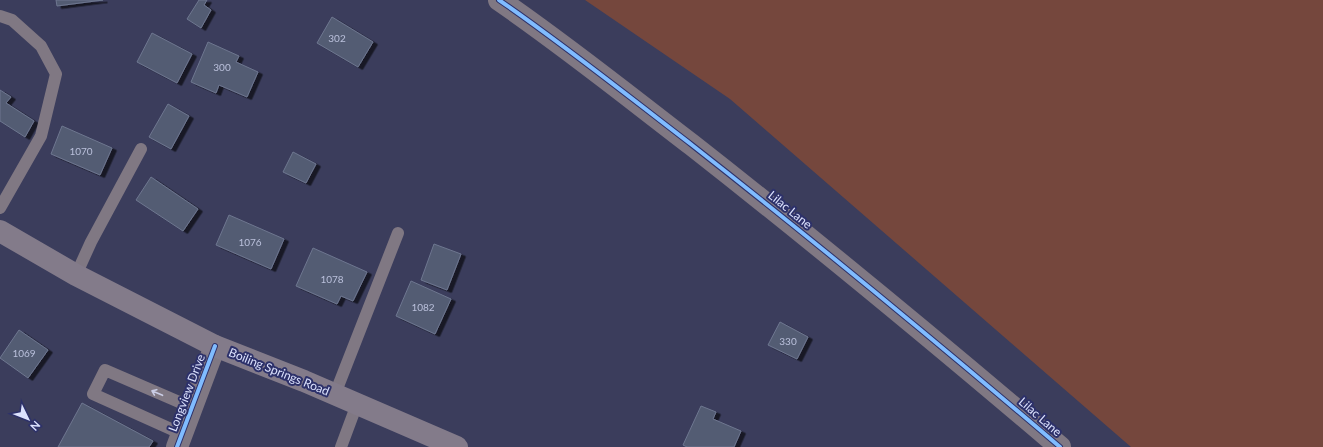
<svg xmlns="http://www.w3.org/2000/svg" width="1323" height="447" viewBox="0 0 1323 447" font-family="Lato,sans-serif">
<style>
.green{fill:#75473d}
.building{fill:#535b73;stroke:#6e7790;filter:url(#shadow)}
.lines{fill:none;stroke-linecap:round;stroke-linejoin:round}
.service{stroke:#807883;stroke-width:12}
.minor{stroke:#807883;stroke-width:22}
.secondary{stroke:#837b8a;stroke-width:22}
.cycleway-casing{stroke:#2d316a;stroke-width:6}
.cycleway{stroke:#80bcff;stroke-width:4}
.oneway{stroke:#cacde5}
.labels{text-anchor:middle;stroke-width:4;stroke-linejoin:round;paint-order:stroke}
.number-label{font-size:10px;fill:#bac0db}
.street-label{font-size:12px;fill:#dce2fe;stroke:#2d316a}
</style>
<defs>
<filter id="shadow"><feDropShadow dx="4.5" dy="2.5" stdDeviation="0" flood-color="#0009"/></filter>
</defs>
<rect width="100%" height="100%" fill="#3b3d5c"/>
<path class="green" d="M585 0H1323V447H1131L730 99Z"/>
<path class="building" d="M56 0H103L57 6Z
M199 0H207L204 5 211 10 201 28 187 19Z
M332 17 373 42 358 67 317 43Z
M152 33 192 54 177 83 137 62Z
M208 42 239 56 236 62 258 72 247 97 219 85 216 93 191 82Z
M0 90 11 97 6 103 34 121 25 137 0 121Z
M168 104 189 116 171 149 149 137Z
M62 126 112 148 100 175 51 154Z
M293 152 316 164 306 183 283 172Z
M151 177 198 209 183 231 136 200Z
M229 215 284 239 271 269 216 245Z
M434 244 461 254 447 290 421 280Z
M313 248 367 272 353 301 341 296 337 304 296 286Z
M411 281 451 299 435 334 396 316Z
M780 322 808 337 797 359 768 345Z
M19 330 48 350 28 378 0 358Z
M82 403 153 441 149 447H58Z
M701 406 716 412 713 419 741 431 734 447H687L683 445Z"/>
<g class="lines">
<path class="service" d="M0 16 12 20 41 46 56 74 41 136 0 208
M76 275 91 242 141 149
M335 394 398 233
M182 434 93 394 105 370 193 408
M341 447 357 404"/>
<path class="minor" d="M499 0C566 46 628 96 692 145 817 243 939 344 1060 447
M177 447 215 346"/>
<path class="secondary" d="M0 231 76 275 215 346 304 381 457 447"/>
<defs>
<path id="cycleway" d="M499 0C566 46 628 96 692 145 817 243 939 344 1060 447
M177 447 215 346"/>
</defs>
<use href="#cycleway" class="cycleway-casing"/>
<use href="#cycleway" class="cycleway"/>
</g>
<defs><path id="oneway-shaft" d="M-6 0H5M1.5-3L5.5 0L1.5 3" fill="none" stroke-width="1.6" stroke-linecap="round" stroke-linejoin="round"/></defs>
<use class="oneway" href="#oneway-shaft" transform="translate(157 393) rotate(-157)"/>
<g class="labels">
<g class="number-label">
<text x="337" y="42">302</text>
<text x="222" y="71">300</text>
<text x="81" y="155">1070</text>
<text x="250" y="246">1076</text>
<text x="332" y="283">1078</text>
<text x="423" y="311">1082</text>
<text x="788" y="345">330</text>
<text x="24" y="357">1069</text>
</g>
<g class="street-label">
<text transform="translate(790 210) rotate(39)" y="4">Lilac Lane</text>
<text transform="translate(279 372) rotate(22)" y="4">Boiling Springs Road</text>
<text transform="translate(187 393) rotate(-69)" y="4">Longview Drive</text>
<text transform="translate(1040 417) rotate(41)" y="4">Lilac Lane</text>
</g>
</g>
<g transform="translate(28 419) rotate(133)" stroke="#2d316a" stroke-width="3" paint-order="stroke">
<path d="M0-3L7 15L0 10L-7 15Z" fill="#dce2fe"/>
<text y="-6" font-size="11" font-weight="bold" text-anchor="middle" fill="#dce2fe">N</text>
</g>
</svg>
